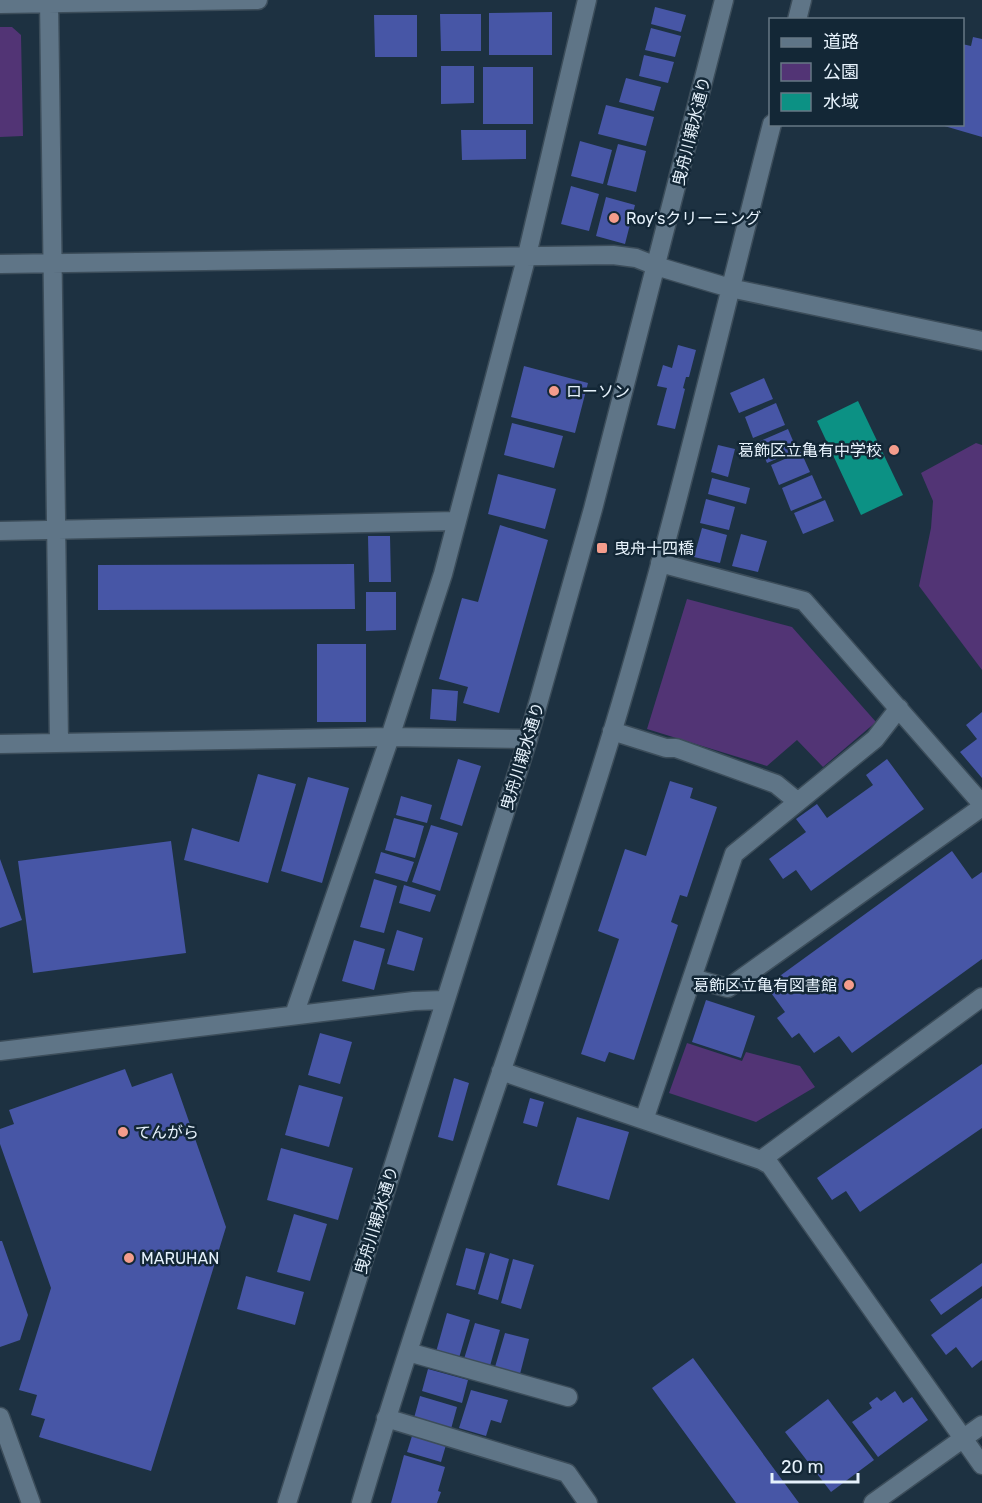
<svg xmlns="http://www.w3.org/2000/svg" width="982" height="1503" viewBox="0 0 982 1503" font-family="Rubik,'Noto Sans JP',sans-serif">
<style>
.green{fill:#523475}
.water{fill:#0c9184}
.building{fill:#4756a6}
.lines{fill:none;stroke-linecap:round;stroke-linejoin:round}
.minor-casing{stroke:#3c4d5a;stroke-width:21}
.minor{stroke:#5f7587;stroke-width:18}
.poi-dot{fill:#f49d8c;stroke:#132736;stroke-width:2}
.labels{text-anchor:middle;stroke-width:5;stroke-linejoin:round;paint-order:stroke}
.street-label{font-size:16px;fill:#e6f2fc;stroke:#132736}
.poi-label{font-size:16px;fill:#e6f2fc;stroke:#132736;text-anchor:start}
</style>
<rect width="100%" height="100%" fill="#1d3141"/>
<path class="green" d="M0 27H12L21 35 23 136 0 137Z
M976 443 982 445V670L919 586 931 528 933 501 921 473Z
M687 599 792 627 876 722 823 767 797 740 767 766 647 729Z
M687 1043 742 1061 746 1052 800 1066 815 1087 756 1122 669 1093Z"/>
<path class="water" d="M858 401 903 495 861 515 817 421Z"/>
<path class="building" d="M655 7 686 15 681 32 651 24Z
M552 12V55H489V13Z
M440 14H481V51H441Z
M374 15H417V57H375Z
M651 28 681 36 675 57 645 50Z
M973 37 982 39V137L941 125 962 124V44L971 46Z
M644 55 674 62 668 83 639 76Z
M441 66H474V103L441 104Z
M483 67H533V124H483Z
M626 78 661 87 654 111 619 102Z
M606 105 654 117 646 146 598 134Z
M461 130H526V159L462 160Z
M580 141 612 150 603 184 571 176Z
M618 144 646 151 636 192 607 185Z
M571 186 599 194 589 231 561 224Z
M606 197 635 205 625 244 596 236Z
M678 345 696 350 689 377H686L683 388 685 389 675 429 657 425 667 388 657 386 663 365 672 368Z
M524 366 588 383 575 433 511 417Z
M764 378 773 399 739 413 730 393Z
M776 403 785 425 753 438 745 417Z
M512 423 563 436 554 468 504 455Z
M788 429 797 450 767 463 758 442Z
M718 445 735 449 728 477 711 472Z
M801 452 810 472 779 485 771 465Z
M498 474 556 489 545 529 488 514Z
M812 475 822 498 791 511 782 488Z
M712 478 750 488 746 504 708 494Z
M706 499 735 507 729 530 700 523Z
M825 500 834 521 803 534 794 513Z
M500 525 548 540 499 713 463 703 468 687 439 679 462 598 478 602Z
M702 528 727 535 720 563 694 557Z
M741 534 767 541 758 572 732 566Z
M368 536H390L391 582H369Z
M354 564 355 609 98 610V565Z
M366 592H396V630L366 631Z
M317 644H366V722H317Z
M432 689 458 691 456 721 430 719Z
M982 712V778L960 752 977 739 966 725Z
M458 759 481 766 462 826 440 819Z
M887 759 924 809 811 891 796 870 783 879 769 859 806 832 796 819 817 804 827 818 873 785 866 775Z
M258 774 296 784 268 883 184 860 192 828 239 842Z
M308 777 349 788 322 883 281 871Z
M670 781 693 788 690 798 717 807 687 897 680 895 671 922 678 925 634 1060 609 1052 605 1062 581 1054 619 939 598 931 625 849 646 856Z
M401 796 432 805 427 823 396 815Z
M394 818 424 826 415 858 385 850Z
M431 825 458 833 440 891 412 882Z
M171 841 186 953 33 973 18 861Z
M952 851 972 879 982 872V959L852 1053 839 1036 814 1053 799 1033 792 1038 777 1018 785 1012 766 986Z
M381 852 414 862 407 882 375 873Z
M0 859 22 920 0 928Z
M374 879 397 886 384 933 360 927Z
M404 885 436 895 430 912 399 903Z
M397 930 423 938 414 971 387 964Z
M354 940 385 949 374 990 342 981Z
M706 1000 755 1016 741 1058 692 1042Z
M320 1033 352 1042 340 1084 308 1075Z
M982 1064V1128L860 1212 846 1191 832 1200 817 1178Z
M125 1069 132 1087 172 1073 226 1227 151 1471 39 1437 45 1419 31 1415 37 1395 19 1390 51 1288 0 1144V1129L14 1124 9 1110Z
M454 1078 469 1083 453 1141 438 1137Z
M299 1085 343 1097 329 1147 285 1135Z
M530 1098 544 1102 537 1127 523 1123Z
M577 1117 629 1132 609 1200 557 1185Z
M281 1148 353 1168 338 1220 267 1200Z
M294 1214 327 1224 310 1281 277 1272Z
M0 1241H2L28 1315 20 1340 0 1347Z
M466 1248 485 1253 475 1290 456 1285Z
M490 1253 509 1259 498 1300 478 1294Z
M513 1259 534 1265 521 1309 501 1303Z
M982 1263V1286L941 1315 930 1300Z
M246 1276 304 1292 295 1325 237 1309Z
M982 1298V1360L972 1368 956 1347 946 1355 931 1335Z
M447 1313 470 1320 459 1358 436 1352Z
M475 1323 500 1330 490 1366 464 1359Z
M505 1333 529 1339 520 1374 495 1367Z
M693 1358 799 1503H736L652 1388Z
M428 1369 468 1380 462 1403 422 1391Z
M471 1390 508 1400 501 1423 491 1420 486 1436 459 1428Z
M895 1391 903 1403 912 1397 928 1420 878 1457 852 1422 872 1408 869 1403 877 1397 881 1401Z
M420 1396 457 1407 451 1429 414 1418Z
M828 1399 874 1460 831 1492 785 1432Z
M412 1436 446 1445 441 1462 407 1452Z
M404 1455 445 1467 438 1491 441 1492 437 1503H391Z"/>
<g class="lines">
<defs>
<path id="minor" d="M49 0 59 742
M0 4 258 0
M797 20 802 0
M0 264 613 255 636 258 656 266 730 288 982 341
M0 531 456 521
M660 563 804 601 982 804
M612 731 666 748H676L776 784 798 802
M0 744 390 737 528 739
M692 978 728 988 982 807
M294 1015 390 737 443 574 527 255 587 0
M0 1051 414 1001 444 1000
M501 1071 761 1160 770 1165 982 1465
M644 1120 734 854 875 739 899 708
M761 1160 982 997
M408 1352 568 1397
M0 1417 31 1503
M386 1418 567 1473 588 1503
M287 1503 528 739 593 509 724 0
M361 1503C438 1244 533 991 612 733 673 532 720 327 772 124
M873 1503 982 1425"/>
</defs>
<use href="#minor" class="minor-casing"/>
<use href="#minor" class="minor"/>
</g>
<g class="poi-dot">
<circle cx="614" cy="218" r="6"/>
<circle cx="554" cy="391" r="6"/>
<circle cx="894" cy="450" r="6"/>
<rect x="596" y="542" width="12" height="12" rx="3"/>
<circle cx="849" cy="985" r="6"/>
<circle cx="123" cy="1132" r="6"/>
<circle cx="129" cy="1258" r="6"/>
</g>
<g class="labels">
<g class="street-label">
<text transform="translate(691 131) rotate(-76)" y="6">曳舟川親水通り</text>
<text transform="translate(522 756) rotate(-73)" y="6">曳舟川親水通り</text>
<text transform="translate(376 1220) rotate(-73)" y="6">曳舟川親水通り</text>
</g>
<g class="poi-label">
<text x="626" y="224">Roy’sクリーニング</text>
<text x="566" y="397">ローソン</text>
<text x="882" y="456" text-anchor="end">葛飾区立亀有中学校</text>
<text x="614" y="554">曳舟十四橋</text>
<text x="837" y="991" text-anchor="end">葛飾区立亀有図書館</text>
<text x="135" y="1138">てんがら</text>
<text x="141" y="1264">MARUHAN</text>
</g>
</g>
<rect x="769" y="18" width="195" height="108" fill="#132736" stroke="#677885" stroke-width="1.5"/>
<rect x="781" y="38" width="30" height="9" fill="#5f7587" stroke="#677885" stroke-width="1.5"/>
<text x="823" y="48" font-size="18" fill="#e6f2fc">道路</text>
<rect x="781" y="63" width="30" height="18" fill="#523475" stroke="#677885" stroke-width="1.5"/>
<text x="823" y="78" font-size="18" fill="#e6f2fc">公園</text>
<rect x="781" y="93" width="30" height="18" fill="#0c9184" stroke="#677885" stroke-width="1.5"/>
<text x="823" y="108" font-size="18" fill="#e6f2fc">水域</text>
<path d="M772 1473v9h86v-9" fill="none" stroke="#e6f2fc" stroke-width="3"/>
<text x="781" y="1473" font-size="18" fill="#e6f2fc" stroke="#132736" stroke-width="4.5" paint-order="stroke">20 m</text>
</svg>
